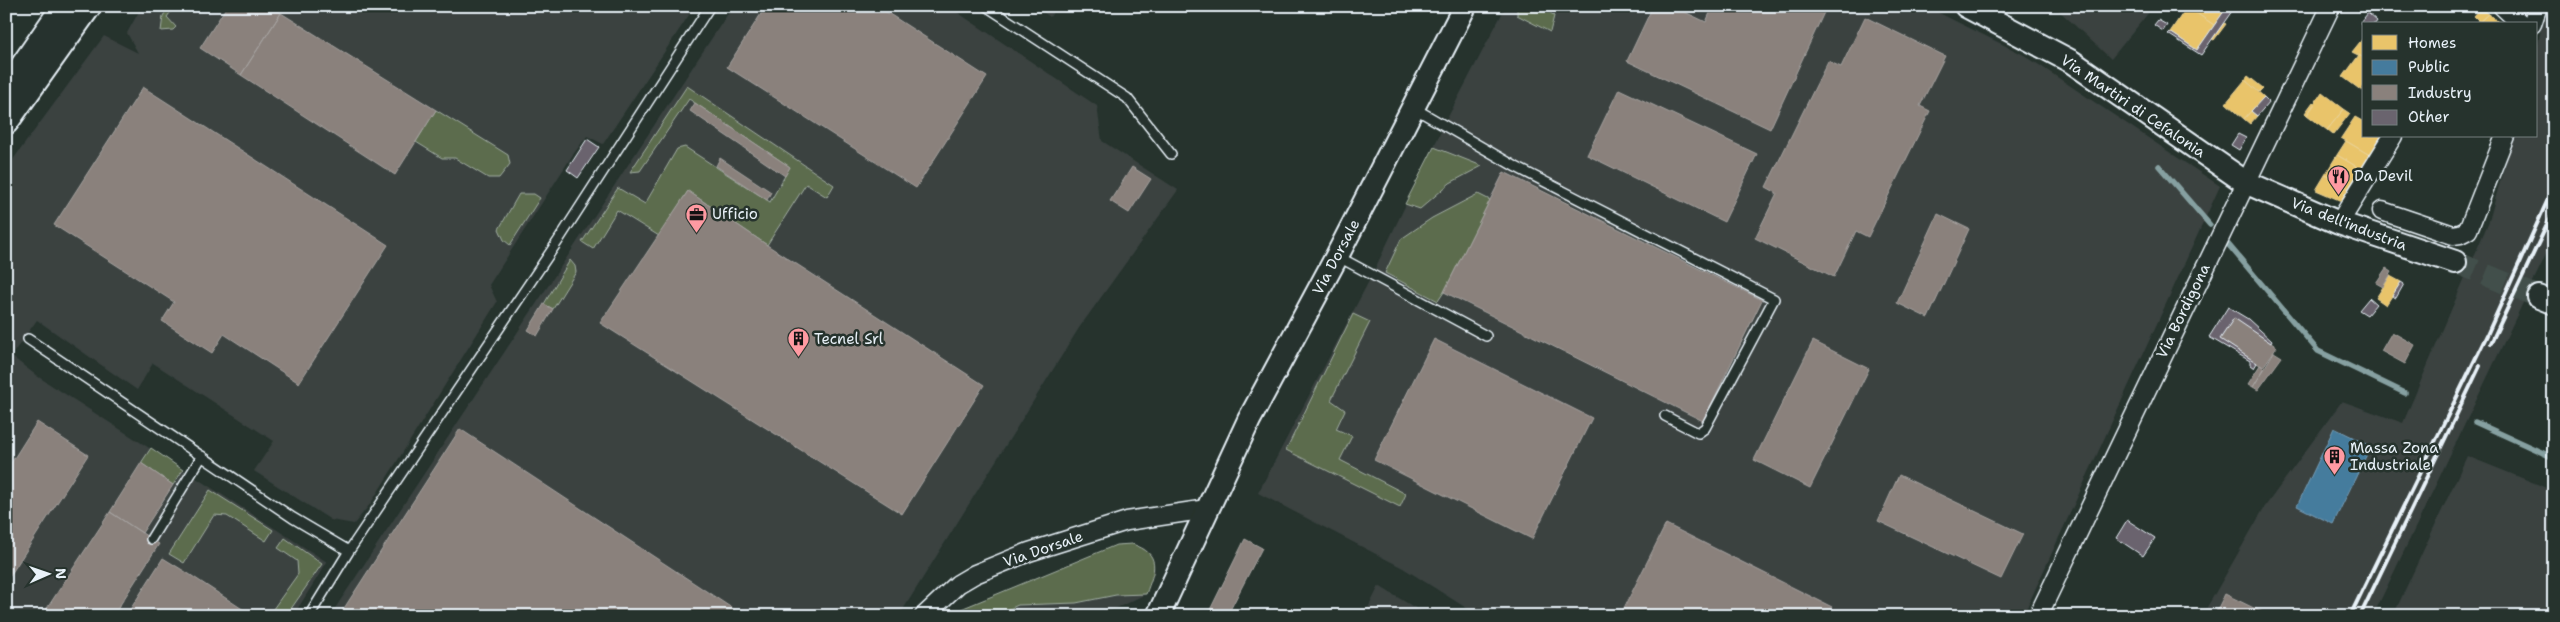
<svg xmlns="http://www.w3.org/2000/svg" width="2560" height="622" viewBox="0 0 2560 622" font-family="'Shantell Sans',sans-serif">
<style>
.built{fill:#3a4240}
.green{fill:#5c6c4e;stroke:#a2aea3}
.homes{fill:#e9c46a;stroke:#e9d295}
.public{fill:#457b9d;stroke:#769eb8}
.industry{fill:#8a817c;stroke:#a6a3a1}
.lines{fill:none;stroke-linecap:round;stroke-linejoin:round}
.stream{stroke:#86a0a1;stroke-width:5.5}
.building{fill:#6a646e;stroke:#e8f1f8}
.tertiary-tunnel{stroke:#43504b;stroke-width:22;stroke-dasharray:22 11;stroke-linecap:butt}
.service-casing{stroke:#e8f1f8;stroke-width:12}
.minor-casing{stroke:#e8f1f8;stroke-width:21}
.tertiary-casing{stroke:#e8f1f8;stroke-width:26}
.secondary-casing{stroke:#e8f1f8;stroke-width:29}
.service{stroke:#26332d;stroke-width:9}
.minor{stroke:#26332d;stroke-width:18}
.tertiary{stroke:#26332d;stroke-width:22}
.secondary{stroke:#26332d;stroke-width:25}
.rail{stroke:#e8f1f8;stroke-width:4}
.labels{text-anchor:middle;stroke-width:5;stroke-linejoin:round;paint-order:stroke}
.street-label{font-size:15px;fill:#e8f1f8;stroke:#26332d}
.poi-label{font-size:15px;fill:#e8f1f8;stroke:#26332d;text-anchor:start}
</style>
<rect width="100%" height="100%" fill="#26332d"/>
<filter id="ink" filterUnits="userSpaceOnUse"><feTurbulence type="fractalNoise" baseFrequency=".02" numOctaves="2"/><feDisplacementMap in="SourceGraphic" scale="10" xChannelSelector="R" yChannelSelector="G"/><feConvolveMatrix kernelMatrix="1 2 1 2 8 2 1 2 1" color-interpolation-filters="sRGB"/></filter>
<g filter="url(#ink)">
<path class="built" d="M142 6H695L603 144 587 136 572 156 489 285 497 302 371 503 354 524 331 520 254 471 274 441 153 363 137 390 37 320 11 356 37 376 327 562 293 616H6V169L104 36 138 53 127 33Z
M733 6H948L1097 106 1102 141 1178 190 1079 328 899 616H330Z
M1035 6H1057L1050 17Z
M1506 6H1925L2024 55 2220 186 2023 616H1479L1403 568 1258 493 1369 281 1448 117Z
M2054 6H2154L2111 59Z
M2546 6H2554V238L2373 616H2202L2264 508 2342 401 2403 423 2489 221 2513 136H2536V53Z
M2467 456 2554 491V616H2393Z
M1132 544 1144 548 1152 556 1155 571 1146 594 1100 616H953L961 609 1116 545Z
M1379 586 1392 594 1429 616H1364Z"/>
<path class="green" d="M169 6H175L167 17 176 27 173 30 161 31 163 16Z
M1517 6H1543L1554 16 1550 32 1517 15Z
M687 86 834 185 827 197 806 184 767 245 688 191 659 236 617 210 593 249 582 242 618 188 645 204 677 149 685 147 770 202 790 167 689 99 640 171 630 172Z
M436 110 508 155 510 164 499 178H488L455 158H442L416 142Z
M1434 147 1482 166 1450 183 1420 209 1405 204Z
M519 194H534L540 198 510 245 504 240 499 229Z
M1478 194 1490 200 1444 292 1438 301 1385 273 1401 239 1432 218Z
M570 260 575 266 576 272 553 309 544 304Z
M1353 314 1370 322 1331 400 1345 410 1336 429 1352 436 1340 460 1406 494 1400 507 1286 450Z
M151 448 183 470 173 485 141 463Z
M210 490 273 530 266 541 227 516 214 515 184 563 169 554Z
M285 538 322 564 286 616H268L298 574 297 561 278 548Z
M1132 544C1162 554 1155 570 1146 594L1116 595 1076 603 1018 605 994 616H953L961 609 1116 545Z"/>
<path class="homes" d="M2190 6H2226L2227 7 2214 25 2189 8Z
M2187 7 2214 25 2197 50 2170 32Z
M2481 8 2488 14 2480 22 2474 16Z
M2488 14 2501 24H2476Z
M2224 23 2226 24 2214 40 2212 39Z
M2364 37V58L2352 52Z
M2359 55 2364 58 2362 91 2343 77Z
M2248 76 2263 88 2259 92 2245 80Z
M2245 80 2264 97 2244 119 2226 103Z
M2322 92 2344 109 2327 130 2307 115Z
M2313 102 2315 104 2307 115 2305 113Z
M2344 109 2350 113 2333 135 2327 130Z
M2251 111 2257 116 2250 124 2244 119Z
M2355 117 2364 122V136H2386L2373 157 2341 138Z
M2346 141 2373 157 2364 171 2337 155Z
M2337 155 2364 171 2353 191 2325 175Z
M2325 175 2353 191 2346 203 2316 190Z
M2390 276 2401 282 2386 305 2376 298Z"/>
<path class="public" d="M2334 428 2371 446 2333 524 2297 506Z"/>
<path class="industry" d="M227 6H272L281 13 241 75 200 48Z
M766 6H877L987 77 916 188 727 67Z
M1653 6H1672L1706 22 1713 6H1827L1770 129 1627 61Z
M281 13 436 110 395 175 241 75Z
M1865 17 1945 56 1920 106 1930 111 1868 237 1856 231 1834 277 1755 238 1777 193 1766 187 1828 61 1841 67Z
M143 87 388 245 299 383 224 334 212 353 162 321 174 302 54 225Z
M1619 89 1757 154 1724 222 1587 155Z
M695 103 790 167 785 176 690 111Z
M720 158 771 192 767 200 716 166Z
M1132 167 1151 179 1129 213 1110 201Z
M1504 172 1762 300 1703 421 1444 292Z
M688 191 767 245 984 385 902 514 600 323Z
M1938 214 1969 229 1928 318 1897 303Z
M2386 268 2392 272 2383 287 2376 283Z
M544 304 553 309 537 336 528 330Z
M2234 318 2277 347 2263 367 2220 339Z
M2392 332 2415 345 2405 364 2381 351Z
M1434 339 1592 418 1532 539 1374 460Z
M1813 341 1869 369 1810 488 1754 460Z
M2274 352 2282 357 2258 390 2253 387Z
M2260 365 2265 368 2253 387 2248 384Z
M37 422 88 455 6 582V471Z
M460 429 744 616H339Z
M141 463 173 485 142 533 110 512Z
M1899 475 2023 534 2001 579 1878 521Z
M110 512 159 544 113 616H42Z
M1666 524 1832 607 1828 616H1620Z
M1245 539 1262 548 1227 616H1207Z
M163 558 189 574 253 616H126Z
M2225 594 2262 612 2261 616H2214Z"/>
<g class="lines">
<path class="stream" d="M2159 166 2210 225
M2227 243 2318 351 2405 393
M2475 422 2554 458"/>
</g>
<path class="building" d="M2227 7 2232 11 2201 55 2168 34 2170 32 2197 50Z
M2368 13 2377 21 2375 24H2364V26L2360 23Z
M2158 20 2167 25 2163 31 2154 25Z
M2264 97 2269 102 2257 116 2251 111Z
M2238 134 2246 138 2239 150 2231 145Z
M587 139 599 147 578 178 567 170Z
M2401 282 2404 284 2396 298 2392 296Z
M2369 298 2376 304 2367 315 2359 310Z
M2228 307 2248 319 2272 341 2271 343 2234 318 2220 339 2257 363 2254 368 2250 365V361L2209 337Z
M2127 520 2155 538 2143 556 2116 538Z"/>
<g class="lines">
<path class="tertiary-tunnel" d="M2455 262 2539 297"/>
<defs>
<path id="service" d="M986 6 1127 98 1171 154
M1414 108 1516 167 1774 299 1705 428 1698 433 1665 416
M1337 256 1486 336
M28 339 293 518 349 551
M151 539 202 456
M309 616 349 551 558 241 710 6"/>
<path id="minor" d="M2502 6 2521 24
M2532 24 2538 6
M2382 211 2453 235 2460 234 2468 230 2505 136
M2339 223 2393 136
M924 616 958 584 975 574 1029 552 1127 521 1207 509
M2038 616 2331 6"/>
<path id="tertiary" d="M1966 6 2072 62 2245 182 2339 223 2455 262
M2539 297 2554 303
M1158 616 1249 420 1337 256 1465 6"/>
<path id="secondary" d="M6 91 65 6
M6 121 88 6"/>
</defs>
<use href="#service" class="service-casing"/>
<use href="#minor" class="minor-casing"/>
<use href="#tertiary" class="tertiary-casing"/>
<use href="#secondary" class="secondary-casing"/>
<use href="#service" class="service"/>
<use href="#minor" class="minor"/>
<use href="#tertiary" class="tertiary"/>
<use href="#secondary" class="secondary"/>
<path class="rail" d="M2491 343 2554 210
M2350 616 2487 335 2554 186
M2360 616 2480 366"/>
</g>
</g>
<defs>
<symbol id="restaurant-pin" viewBox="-11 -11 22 30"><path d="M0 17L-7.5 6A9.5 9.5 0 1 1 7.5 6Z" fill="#ff9aa2" stroke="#26332d"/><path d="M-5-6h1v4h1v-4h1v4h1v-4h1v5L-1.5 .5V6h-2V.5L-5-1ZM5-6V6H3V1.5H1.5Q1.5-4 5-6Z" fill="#111"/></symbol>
<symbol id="office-pin" viewBox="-11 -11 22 30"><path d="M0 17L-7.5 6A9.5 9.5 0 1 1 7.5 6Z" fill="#ff9aa2" stroke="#26332d"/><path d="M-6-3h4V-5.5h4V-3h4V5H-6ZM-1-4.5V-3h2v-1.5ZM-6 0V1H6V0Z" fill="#111"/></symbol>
<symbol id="building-pin" viewBox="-11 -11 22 30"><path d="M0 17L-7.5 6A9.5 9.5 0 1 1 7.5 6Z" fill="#ff9aa2" stroke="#26332d"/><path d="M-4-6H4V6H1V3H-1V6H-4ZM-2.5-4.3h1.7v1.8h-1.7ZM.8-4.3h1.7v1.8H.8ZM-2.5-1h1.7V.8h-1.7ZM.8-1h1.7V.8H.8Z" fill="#111"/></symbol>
</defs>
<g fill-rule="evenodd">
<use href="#restaurant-pin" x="2326" y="164" width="25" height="34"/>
<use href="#office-pin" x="684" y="202" width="25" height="34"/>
<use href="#building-pin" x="786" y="326" width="25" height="34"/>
<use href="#building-pin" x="2322" y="444" width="25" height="34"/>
</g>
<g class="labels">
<g class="street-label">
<text transform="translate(2133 106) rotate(34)" y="5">Via Martiri di Cefalonia</text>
<text transform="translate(2349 224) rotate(21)" y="5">Via dell'industria</text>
<text transform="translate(1336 257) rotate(-62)" y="5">Via Dorsale</text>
<text transform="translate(2183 311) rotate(-64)" y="5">Via Bordigona</text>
<text transform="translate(1043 549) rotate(-19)" y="5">Via Dorsale</text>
</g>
<g class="poi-label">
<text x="2354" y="181">Da Devil</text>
<text x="712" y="219">Ufficio</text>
<text x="814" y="344">Tecnel Srl</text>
<text x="2350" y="453">Massa Zona<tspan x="2350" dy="17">Industriale</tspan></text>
</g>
</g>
<rect width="2560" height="622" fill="none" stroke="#26332d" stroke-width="25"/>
<rect x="12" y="12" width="2535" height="597" fill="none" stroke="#e8f1f8" stroke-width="2" filter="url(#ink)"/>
<rect x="2362" y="22" width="175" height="115" fill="#26332d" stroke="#747f7e"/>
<rect x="2372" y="35" width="25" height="15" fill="#e9c46a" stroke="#747f7e"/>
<text x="2408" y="48" font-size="15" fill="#e8f1f8">Homes</text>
<rect x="2372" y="60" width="25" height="15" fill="#457b9d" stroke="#747f7e"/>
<text x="2408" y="72" font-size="15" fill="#e8f1f8">Public</text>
<rect x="2372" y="85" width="25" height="15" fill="#8a817c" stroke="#747f7e"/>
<text x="2408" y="98" font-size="15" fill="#e8f1f8">Industry</text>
<rect x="2372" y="110" width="25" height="15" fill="#6a646e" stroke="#747f7e"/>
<text x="2408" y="122" font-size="15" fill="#e8f1f8">Other</text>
<g transform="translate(48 574) rotate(88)" stroke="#26332d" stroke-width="4" paint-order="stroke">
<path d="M0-4L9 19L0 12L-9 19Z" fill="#e8f1f8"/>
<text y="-8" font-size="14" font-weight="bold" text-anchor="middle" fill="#e8f1f8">N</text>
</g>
</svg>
